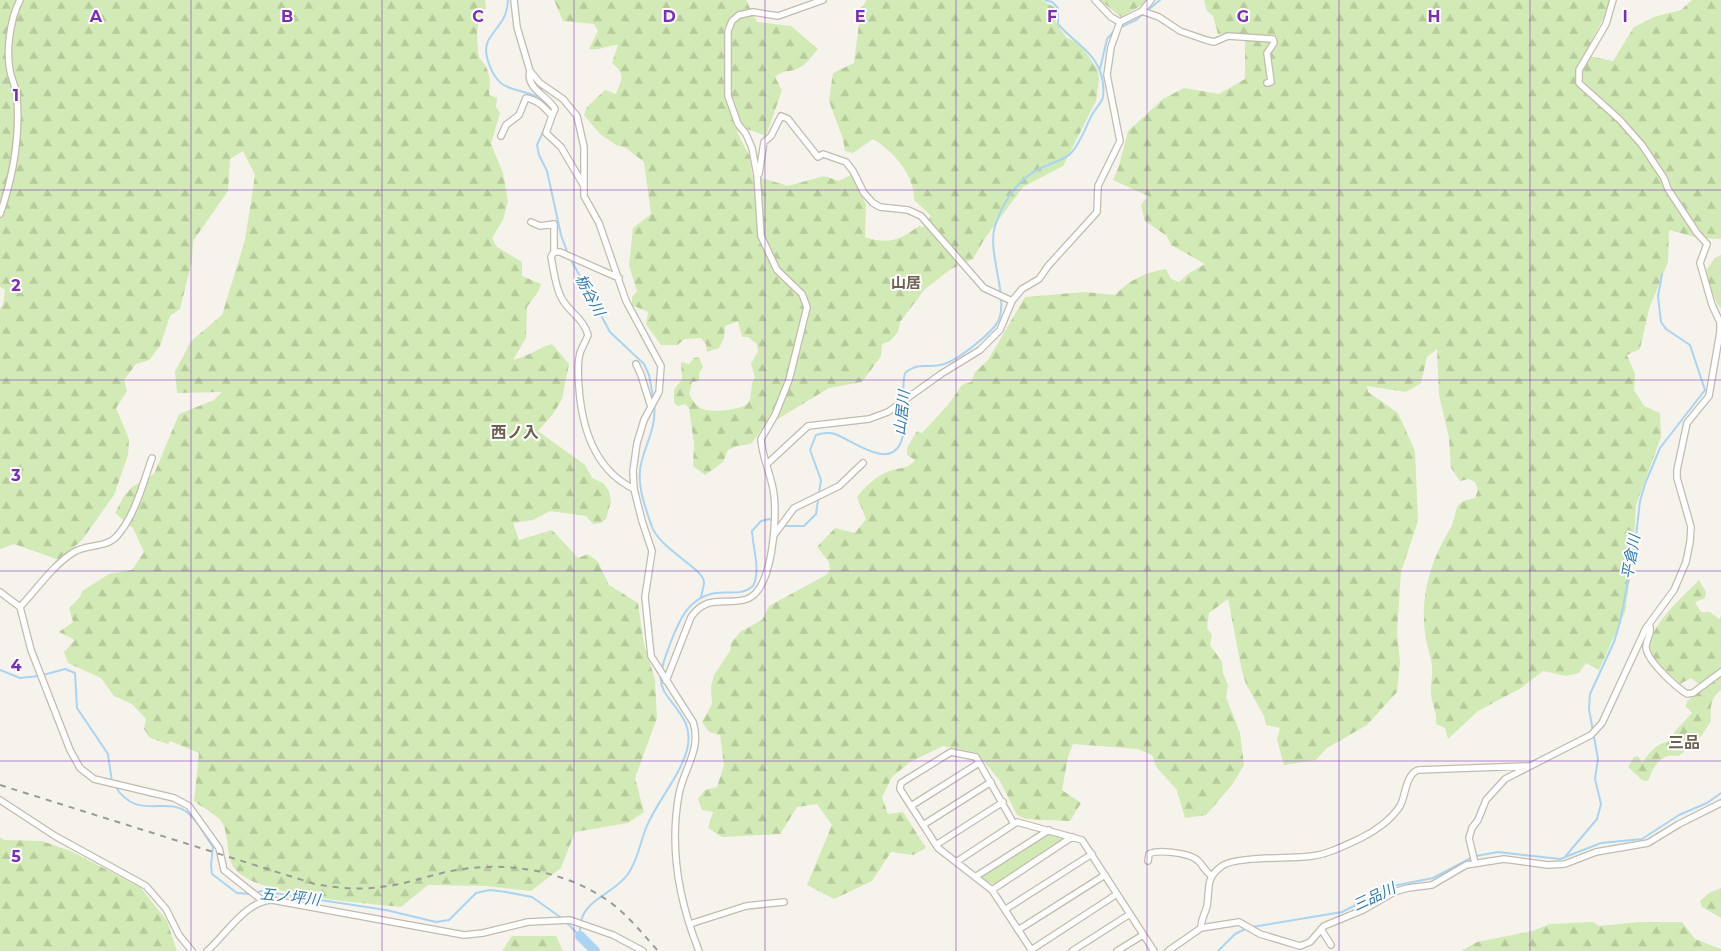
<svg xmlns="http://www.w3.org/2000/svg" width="1721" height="951" viewBox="0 0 1721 951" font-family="Montserrat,'Noto Sans JP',sans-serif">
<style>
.green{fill:#d2eab5}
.forest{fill:url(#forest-firs)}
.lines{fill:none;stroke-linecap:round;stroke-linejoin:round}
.stream{stroke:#a9d4f2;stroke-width:2}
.river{stroke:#a9d4f2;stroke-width:10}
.minor-casing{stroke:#c2bbae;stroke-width:8}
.minor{stroke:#fff;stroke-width:5.5}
.rail{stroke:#9a9a9a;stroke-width:2;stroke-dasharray:6 6;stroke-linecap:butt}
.grid{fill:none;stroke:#7b2cbf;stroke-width:1;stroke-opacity:0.55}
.labels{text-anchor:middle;stroke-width:4;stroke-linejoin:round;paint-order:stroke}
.neighbourhood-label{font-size:15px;font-weight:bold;fill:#6e6250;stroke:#fff}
.water-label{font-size:15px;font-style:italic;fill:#2e7ab2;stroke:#fff}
.quarter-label{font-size:16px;font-weight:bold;fill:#6e6250;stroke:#fff}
.grid-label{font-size:16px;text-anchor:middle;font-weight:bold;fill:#7b2cbf;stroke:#fff;stroke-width:4;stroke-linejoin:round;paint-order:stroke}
</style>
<defs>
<pattern id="forest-firs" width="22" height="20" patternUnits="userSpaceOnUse" patternTransform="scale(1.25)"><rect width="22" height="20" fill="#d2eab5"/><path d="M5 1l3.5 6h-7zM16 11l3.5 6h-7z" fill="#b6ca9c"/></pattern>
</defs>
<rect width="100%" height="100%" fill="#f6f3ec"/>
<path class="green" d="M1048 833 1064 837 1065 840 994 885 981 878 982 875Z"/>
<path class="forest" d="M0 0H485L486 8C474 24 477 39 479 58 490 68 491 81 489 95L497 98 496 107 500 113 491 144 503 173 508 201 503 220 492 238 497 247 522 262V276L541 284 538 292 527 307 526 338 513 360C527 357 538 348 552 344L569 364 562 399 553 414 538 431 585 465 592 478 603 483 609 491 611 501 606 519 601 523 593 524 586 516 550 511 533 520 513 523 519 540 552 530 578 558 588 554 598 562 609 585 638 603 644 645 655 679 657 718 635 778 644 812 628 823 575 832 561 868 531 891 486 886 428 885 401 907C365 903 258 897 235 869 225 857 230 834 221 821 216 814 201 807 194 801L199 753 170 741 168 744 150 738 144 729 146 719 132 704 114 696 101 678 68 663 64 652 75 640 59 632 73 622 69 608 80 597 82 591 109 574 132 570 144 552 133 528 115 513 124 496 132 487 154 474 179 414 214 400 222 392 177 393 175 372 191 341 222 315 245 240 255 175 243 151 230 159 228 191 193 241 192 261 180 309 170 316 160 346 149 360 136 364 124 380 127 391 116 408 129 439 128 455 114 495 82 540 59 560 14 544 0 549V308L3 305 5 290 0 287Z
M554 0H746L757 22 791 26 818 49C811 57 805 67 794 70 786 72 782 71 775 77L782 90 766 136 747 129 737 132 750 157 752 175 788 186 824 176 839 181 851 175 866 204 865 237C889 245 900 240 919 226L923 227 931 216 914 200C915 175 893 151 873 139L853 153 845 151 843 139 829 101 833 73 854 63 861 8 867 0H1042L1057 9 1056 22 1060 29 1067 38 1077 42 1084 50 1098 70 1099 80 1096 101 1063 166 1023 187 985 238 973 259 951 269 925 289 900 322 898 332 890 341 882 344 881 356 862 382 829 388 763 428 751 444 737 446 728 450 723 462 705 475 693 466 694 444 689 408 685 404 678 406 674 403V390L682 379 681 362 689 364 694 358 699 357 703 367 699 373V381L692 382 689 394C693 401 697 408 706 410 714 412 743 410 748 403 753 396 749 387 755 377L751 364 758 351 757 344 748 337H742L738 321 725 326 724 338 719 348 707 352 706 344 701 338 685 339 677 345H661L646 324 648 312 632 305V297L637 291 629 266 633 228 651 214 644 162 626 148 616 145 600 134 584 115 587 107 605 90 616 94C622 78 626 75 612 63L618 45C607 45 600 51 589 49L598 31 594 24 563 21Z
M1100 0H1146L1142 5 1121 17Z
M1204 0H1613L1584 55 1613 61 1634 27 1654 17 1681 10 1692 0H1721V239L1698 238 1669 230 1668 262 1649 309 1640 349 1627 355 1635 374 1634 390 1644 406 1660 413 1661 437 1636 505 1633 556 1625 612 1599 670 1586 663 1579 673 1566 676 1543 671 1521 688 1478 711 1448 739 1445 728 1436 724C1437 711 1432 705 1431 694 1430 685 1433 676 1432 667 1431 655 1426 644 1425 633 1420 594 1431 560 1451 527 1459 512 1450 502 1475 498L1478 490 1475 482 1469 479 1460 481 1451 468 1449 438 1439 395 1437 349 1427 357 1421 383 1406 392 1367 386 1368 392 1398 413 1415 451 1418 521 1401 572 1397 632 1400 662 1397 692 1367 725 1327 748 1316 760 1284 765 1277 739 1280 728 1266 725 1264 716 1246 684 1242 671 1228 599 1209 613 1207 628 1212 635 1210 645 1222 662 1223 673 1228 685 1226 697 1240 733 1244 765 1232 785 1206 815 1185 818 1177 790 1157 768 1152 755 1138 749 1073 744 1068 757 1062 790 1081 803 1070 821 1026 819 1017 815 1000 781 977 753 943 746 910 762 892 777 882 797 888 814 903 812 926 848 913 855 891 852 872 881 834 899 807 885 832 825 817 804 797 807 780 834 722 837 708 828 713 812 702 810 698 799 705 790 717 787 724 765 720 735 709 732 702 722 712 704 711 687 714 675 730 651 731 643 740 632 762 620 769 606 826 575 830 570 829 562 817 547 835 528 855 533 866 519 857 497C863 488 878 475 889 471 898 468 909 469 915 460L907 455V448L917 431 922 433 948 405 962 385 971 382 975 372 988 360 1025 297 1085 292 1115 295C1129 280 1146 272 1166 269L1171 279 1179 282 1188 274 1205 264 1171 245 1167 236 1145 221 1141 205 1148 196 1113 180 1119 166 1128 131 1163 99 1184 88 1219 94 1245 79V34H1218L1213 16 1207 11Z
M1721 255V309L1717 304 1705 272 1715 258Z
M1699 580 1706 592 1705 598 1695 602 1701 612H1710L1719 619 1721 616V690C1710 698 1710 709 1711 721L1702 735 1679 756C1661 753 1654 765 1648 781L1642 780 1628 767 1634 757 1638 756 1642 763C1651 751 1656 743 1671 741L1675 731 1692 713 1686 706 1687 701 1705 689 1691 678 1680 684C1671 675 1656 665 1651 652 1643 630 1685 595 1699 580Z
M0 837 4 840 42 841 73 852 141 888 167 921 177 951H0Z
M1721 888V918L1702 907 1700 901 1709 893Z
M1593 922 1599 926 1639 922H1682L1695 939 1721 949V951H1461L1477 942 1532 931 1550 924Z
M512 936H556L563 951H502Z"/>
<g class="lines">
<path class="stream" d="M508 0C507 21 497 25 488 41 482 53 492 76 502 84 514 92 529 91 542 99
M1121 27 1136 20 1160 0
M1100 69 1107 39 1115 30
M547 123 537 145 539 155 547 171 561 235 568 254
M570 258 610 332 644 364 649 375 653 397
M654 404C657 425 647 441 642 460 635 481 645 507 652 527 661 550 703 568 704 582 704 586 702 592 701 597
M0 670 20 678 39 676
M662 670C663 661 667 653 670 644 679 621 688 597 716 593 730 591 741 596 753 586 761 571 753 549 752 531L761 521 769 519 786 526H804L816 514 821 480 810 450 816 435C822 433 828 432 835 434 854 441 895 475 903 435 907 414 900 393 905 373 921 360 928 370 944 364 958 360 986 337 995 326 1013 305 986 254 995 226 1004 199 1020 175 1048 165 1055 162 1066 159 1071 153 1081 143 1086 125 1093 113 1096 108 1102 102 1103 97 1104 89 1103 79 1100 71 1092 50 1071 40 1058 24V8L1052 2 1045 0
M43 675 65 669 75 673 77 708 108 754 112 782
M115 786C137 822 167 795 188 813 198 821 206 837 213 847L211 865 212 874 237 893 251 894
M1476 856 1498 852 1560 859 1601 843 1642 839 1679 815 1707 803 1721 793
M1564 858 1597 819 1601 804 1595 779 1598 759 1589 709 1590 694 1614 642 1620 622 1635 545 1640 501 1645 484 1660 448 1705 390 1690 345 1666 329 1661 322 1658 296 1662 274
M255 893 261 891 386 910 436 922 449 920 476 893 490 890 506 892 532 897 563 919
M581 921C586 899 616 892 628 874 638 860 640 843 646 828 657 801 679 778 687 750 697 712 657 701 661 675
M566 922 579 935
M1252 927 1342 912 1393 886 1433 878 1471 858
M580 936V926
M1218 951 1235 934 1245 929"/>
<path class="river" d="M580 936 595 951"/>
<defs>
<path id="minor" d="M1095 0 1111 17 1120 22
M1142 11 1159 17 1180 31 1206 40 1214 42 1228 36 1273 39 1274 43 1267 53 1271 82 1267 83
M530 71 540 83 563 99 577 116 584 147V196L599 223 626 301 661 366 659 392 644 420 637 443 633 471 634 489 642 521 652 551 645 597 651 656 693 722C702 749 684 768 679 794 669 848 679 901 699 951
M552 116 546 133 561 147 584 186
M501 136 506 125 519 115 526 98C538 100 544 107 552 116L555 109C548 96 525 88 530 71L517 27 514 0
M759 174 764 142 771 136 781 116 788 119 818 157 823 154 846 162 853 171 864 193 873 203 880 207 908 210 921 216 984 288 1012 301
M0 214C13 177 20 136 17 97 16 88 12 80 10 71 6 51 10 19 20 0
M531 222 540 226 554 224V252
M619 278 560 252H554L551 257C554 271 555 287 562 299 570 313 584 319 588 335 586 341 582 347 580 353 577 364 578 376 579 388 582 428 595 470 634 489
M636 364 641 375 651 407
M767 464 808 426 869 419 888 412 941 374 980 350 1000 330 1012 301 1022 289 1039 279 1048 266 1097 212 1098 186 1120 141 1107 75 1111 47 1120 22 1142 11 1151 0
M774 535 794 508 839 486 863 463
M0 592 20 607 31 650 70 750 80 768 94 779 174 798 189 806 219 848 224 870 263 901
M20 607C37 589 53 565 74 552 87 544 107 548 117 536 135 516 143 483 152 458
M1649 624C1653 632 1646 639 1646 647 1646 660 1676 687 1687 694L1693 693 1721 672
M666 681 691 617C708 593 725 606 747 599 773 590 777 518 774 495 772 476 762 458 761 439L775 415 789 380 807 307 802 294 777 270 761 236 757 175 752 148 746 134 738 124 728 96V31L732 21 739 15 753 12 778 16 823 0
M0 800 55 836 146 886 166 909 179 935 192 951
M911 806 979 763
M1014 824 976 757 951 752 901 783 900 789 938 848 992 890 1032 951
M923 825 991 782
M936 845 1003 802
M1148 861 1149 854C1157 849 1187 853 1196 859 1202 863 1204 871 1212 876
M956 862 1017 822 1082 840 1154 951
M1475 863 1469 838 1472 828 1478 820 1486 800 1505 779 1591 735 1602 723 1646 628 1674 590 1686 562 1690 542 1691 527 1677 478V470L1687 423 1709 396 1720 332V322L1712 305 1700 263 1707 244 1697 233 1668 189 1664 178 1642 145 1620 120 1579 83V70L1606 24 1613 0
M975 877 1049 830
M992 890 1072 837
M1006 909 1092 854
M690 924 746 906 784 902
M1201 928C1201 919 1205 914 1207 906 1210 888 1205 878 1222 866 1235 856 1293 859 1312 856 1328 854 1344 846 1359 839 1374 832 1391 820 1400 806 1406 796 1405 775 1418 770L1529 766
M1321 929 1331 945
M1018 930 1105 875
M1031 950 1117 894
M207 951C225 936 245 901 272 900L464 935 483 933 528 922 570 920 613 935 643 951
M1072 951 1130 914
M1117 951 1143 935
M1168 951 1201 928 1239 922 1260 934 1300 946 1310 942 1324 926 1363 910 1394 892 1408 888 1432 885 1466 865 1504 859 1548 865 1565 864 1596 852 1648 843 1679 824 1721 803"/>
</defs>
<use href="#minor" class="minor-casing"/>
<use href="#minor" class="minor"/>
<path class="rail" d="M0 785 315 884C337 888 358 890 380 887 406 885 431 874 457 870 507 861 565 871 607 900 627 914 642 933 658 951"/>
</g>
<path class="grid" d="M191 0V951M382 0V951M574 0V951M765 0V951M956 0V951M1147 0V951M1339 0V951M1530 0V951M0 190H1721M0 380H1721M0 571H1721M0 761H1721"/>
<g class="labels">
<g class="neighbourhood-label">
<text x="906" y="288">山居</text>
</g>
<g class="water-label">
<text transform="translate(590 295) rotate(62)" y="5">栃谷川</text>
<text transform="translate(902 413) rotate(-84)" y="5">山居川</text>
<text transform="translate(1631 557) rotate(-80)" y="5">平倉川</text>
<text transform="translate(290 897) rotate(6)" y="5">五ノ坪川</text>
<text transform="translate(1374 897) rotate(-25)" y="5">三品川</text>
</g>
<g class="quarter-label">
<text x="515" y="438">西ノ入</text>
<text x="1684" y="748">三品</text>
</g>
</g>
<g class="grid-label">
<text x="96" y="22">A</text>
<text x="287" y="22">B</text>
<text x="478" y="22">C</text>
<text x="669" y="22">D</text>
<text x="860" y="22">E</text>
<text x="1052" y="22">F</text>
<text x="1243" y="22">G</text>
<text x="1434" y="22">H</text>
<text x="1625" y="22">I</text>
<text x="16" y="101">1</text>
<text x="16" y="291">2</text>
<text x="16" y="481">3</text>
<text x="16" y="671">4</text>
<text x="16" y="862">5</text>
</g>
</svg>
